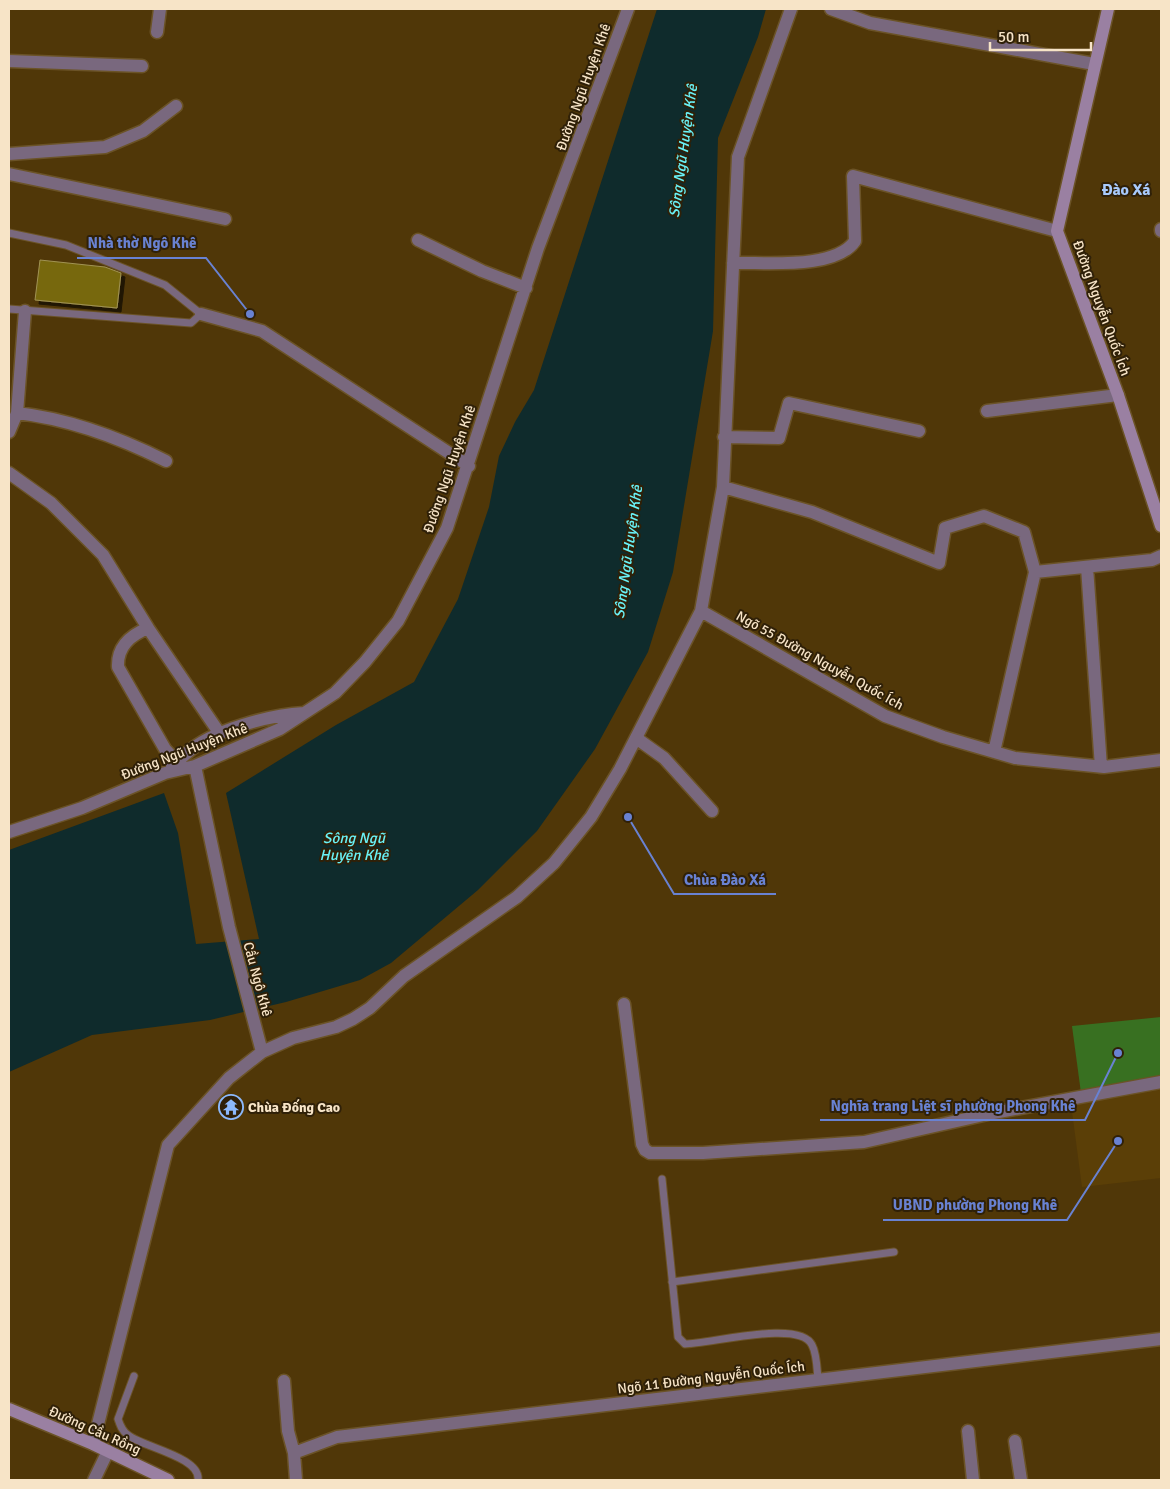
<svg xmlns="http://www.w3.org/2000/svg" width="1170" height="1489" viewBox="0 0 1170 1489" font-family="Signika,sans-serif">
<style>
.built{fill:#5b3f07}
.green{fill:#387021}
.water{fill:#0f2b2c}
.building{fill:#776810;stroke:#a19353;filter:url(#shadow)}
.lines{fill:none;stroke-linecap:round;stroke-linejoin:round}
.lane-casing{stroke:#6b5327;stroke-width:9}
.street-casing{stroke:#6b5327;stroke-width:15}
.secondary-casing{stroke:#6b5327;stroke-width:15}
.lane{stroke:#79687e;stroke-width:7}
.street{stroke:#79687e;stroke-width:12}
.secondary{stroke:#9a80a2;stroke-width:12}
.labels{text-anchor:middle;stroke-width:4;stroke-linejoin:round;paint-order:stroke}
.street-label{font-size:14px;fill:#f7e4c7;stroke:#2f2008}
.poi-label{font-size:14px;font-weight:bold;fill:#f7e4c7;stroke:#2f2008;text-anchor:start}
.water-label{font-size:15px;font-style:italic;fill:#69f2f7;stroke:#2f2008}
.quarter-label{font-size:16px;font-weight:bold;fill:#a8cafc;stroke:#2f2008}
.leader{fill:none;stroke:#6982d2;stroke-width:2}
.callout-dot{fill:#6982d2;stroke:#2f2008;stroke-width:2}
.callout-label{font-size:15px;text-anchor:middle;font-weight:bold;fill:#6982d2;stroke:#2f2008;stroke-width:4;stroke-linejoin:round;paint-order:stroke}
</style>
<defs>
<filter id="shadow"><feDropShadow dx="4" dy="4" stdDeviation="0" flood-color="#0009"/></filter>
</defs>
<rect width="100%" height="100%" fill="#503708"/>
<path class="built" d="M1161 1089V1178L1082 1187 1071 1104Z"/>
<path class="green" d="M1161 1017V1080L1081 1093 1072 1026Z"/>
<path class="water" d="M657 9H766L758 37 718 138 713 331 673 572 648 652 595 749 537 831 478 890 391 963 360 980 286 1002 210 1020 92 1035 9 1072V850L164 793 178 833 196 944 259 939 226 793 336 725 414 682 458 599 489 507 499 456 515 422 534 390Z"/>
<path class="building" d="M40 260 105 267 121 273 117 308 35 300Z"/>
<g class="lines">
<defs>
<path id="lane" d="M9 233 66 245 165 285 201 314 191 323 9 309
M662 1179 678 1337 685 1344C710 1344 800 1319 812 1345 817 1354 817 1369 818 1380
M672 1282 894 1252
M134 1376 118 1419C120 1425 122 1431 128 1435 142 1447 201 1457 198 1480"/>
<path id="street" d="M831 9 870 23 1094 64
M157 32 160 9
M9 61 142 66
M9 154 105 147 143 131 176 106
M9 174 225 219
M1161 231V229
M418 240 482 271 526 288
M733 263C765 262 835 270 855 241L853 176 1057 231
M201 314 262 331 469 466
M987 411 1118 395
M17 413C70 419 118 437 166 461
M9 432 17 413 25 311
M724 437 779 438 789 403 919 431
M9 473 51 503 103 555 148 628 220 734
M723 487 812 512 939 563 945 528 984 516 1024 532 1035 572 1152 560 1161 556
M1087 567 1101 767
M701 611 885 716 943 737 1015 758 1104 767 1161 760
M148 628C131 635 117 646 118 667L165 749 177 762
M636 738 664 758 712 811
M994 752 1035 572
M172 766C177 762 182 757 187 753 212 730 270 715 304 713
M195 766 229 927 262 1052
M9 832 82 808 165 773 195 766 280 729 335 693 365 662 398 621 447 528 538 248 628 9
M624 1004 642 1144 645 1150 650 1153H703L864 1142 988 1114 1161 1082
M284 1381 288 1431 294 1453
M968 1431 973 1480
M1015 1441 1021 1480
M93 1444 168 1145 229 1078 262 1052 293 1038 336 1027 353 1019 370 1008 404 976 517 897 554 863 591 817 620 769 701 611 723 487 738 157 791 9
M94 1480 108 1451
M296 1480 294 1453 337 1437 1161 1339"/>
<path id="secondary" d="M1108 9 1057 231 1118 395 1161 526
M9 1409 93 1444 168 1480"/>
</defs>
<use href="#lane" class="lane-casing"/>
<use href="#street" class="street-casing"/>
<use href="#secondary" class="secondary-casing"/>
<use href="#lane" class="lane"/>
<use href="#street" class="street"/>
<use href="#secondary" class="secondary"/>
</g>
<defs>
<symbol id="temple-ring" viewBox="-11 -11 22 22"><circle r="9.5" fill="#2f2008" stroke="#8cb9fc" stroke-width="1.5"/><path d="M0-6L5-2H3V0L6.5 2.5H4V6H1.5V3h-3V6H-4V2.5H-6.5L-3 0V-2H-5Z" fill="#8cb9fc"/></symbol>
</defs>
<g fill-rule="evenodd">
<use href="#temple-ring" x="217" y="1093" width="28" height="28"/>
</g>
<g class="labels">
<g class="street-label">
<text transform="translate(583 87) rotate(-70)" y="5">Đường Ngũ Huyện Khê</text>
<text transform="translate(1102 308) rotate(70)" y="5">Đường Nguyễn Quốc Ích</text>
<text transform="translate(449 469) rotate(-71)" y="5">Đường Ngũ Huyện Khê</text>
<text transform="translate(820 660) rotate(29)" y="5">Ngõ 55 Đường Nguyễn Quốc Ích</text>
<text transform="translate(184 751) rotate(-21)" y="5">Đường Ngũ Huyện Khê</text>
<text transform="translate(258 979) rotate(75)" y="5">Cầu Ngô Khê</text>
<text transform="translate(711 1377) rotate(-7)" y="5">Ngõ 11 Đường Nguyễn Quốc Ích</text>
<text transform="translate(95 1430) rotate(24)" y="5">Đường Cầu Rồng</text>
</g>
<g class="poi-label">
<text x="248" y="1112">Chùa Đống Cao</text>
</g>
<g class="water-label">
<text transform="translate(683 151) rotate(-82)" y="5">Sông Ngũ Huyện Khê</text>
<text transform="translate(628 552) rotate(-82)" y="5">Sông Ngũ Huyện Khê</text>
<text x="354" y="843">Sông Ngũ<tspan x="354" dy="17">Huyện Khê</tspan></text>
</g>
<g class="quarter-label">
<text x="1126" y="195">Đào Xá</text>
</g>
</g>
<path class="leader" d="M250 314L206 258H77M628 817L674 894H776M1118 1053L1085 1120H820M1118 1141L1067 1220H883"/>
<g class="callout-dot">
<circle cx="250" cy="314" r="5"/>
<circle cx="628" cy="817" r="5"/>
<circle cx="1118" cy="1053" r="5"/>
<circle cx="1118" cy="1141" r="5"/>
</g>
<g class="callout-label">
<text x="142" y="248">Nhà thờ Ngô Khê</text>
<text x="725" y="885">Chùa Đào Xá</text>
<text x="953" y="1111">Nghĩa trang Liệt sĩ phường Phong Khê</text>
<text x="975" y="1210">UBND phường Phong Khê</text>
</g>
<rect width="1170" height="1489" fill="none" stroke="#f7e4c7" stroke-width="20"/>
<path d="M990 42v8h101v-8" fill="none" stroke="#f7e4c7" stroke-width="2.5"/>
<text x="998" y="42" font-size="15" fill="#f7e4c7" stroke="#2f2008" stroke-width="4" paint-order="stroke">50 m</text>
</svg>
